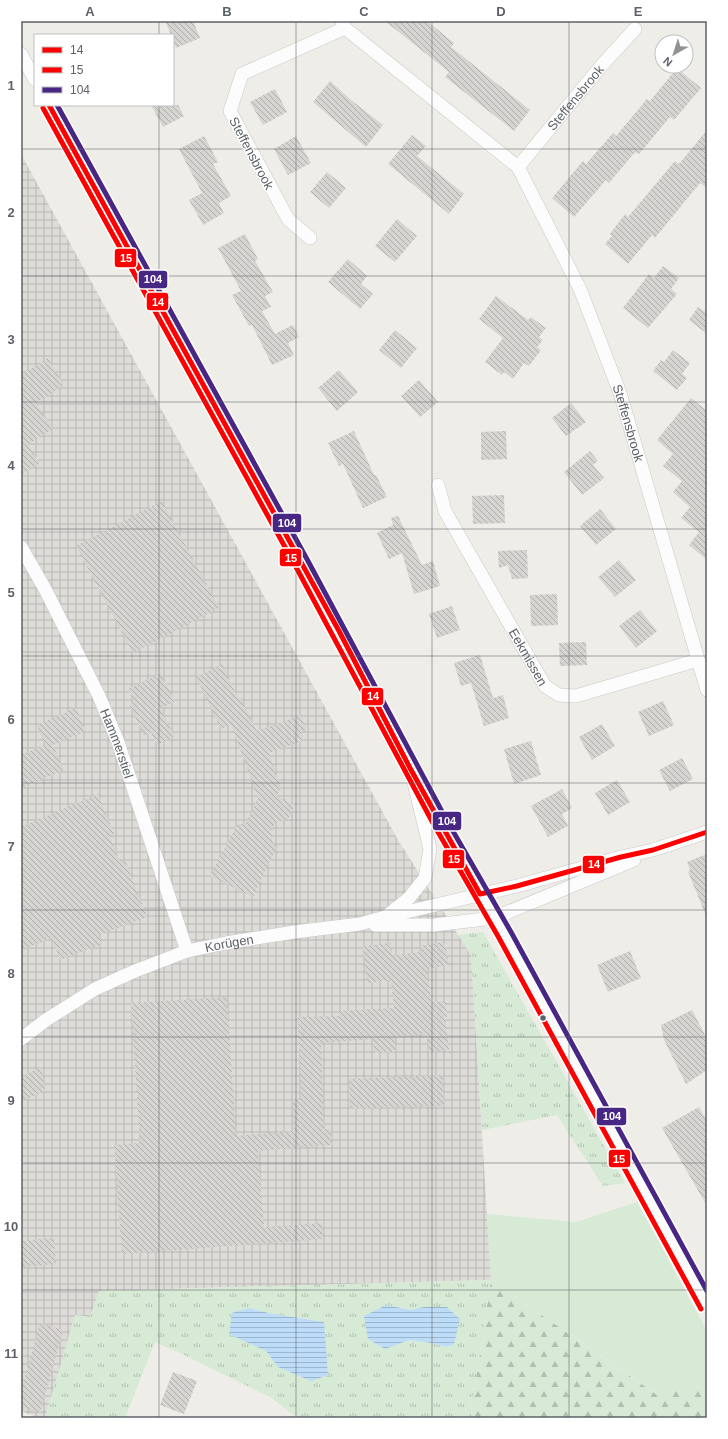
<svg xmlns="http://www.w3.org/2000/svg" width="728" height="1439" viewBox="0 0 728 1439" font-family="Helvetica,sans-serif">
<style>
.industrial{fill:url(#industrial-grid)}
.grass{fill:url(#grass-tufts);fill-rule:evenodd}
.forest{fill:url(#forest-firs)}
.garden{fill:#d6ead5}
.water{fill:url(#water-rules)}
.building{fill:url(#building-back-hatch)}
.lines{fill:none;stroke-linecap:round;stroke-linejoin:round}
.street-casing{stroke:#cac9c9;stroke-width:14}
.street{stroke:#fcfcfc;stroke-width:13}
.bus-1-casing{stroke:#fff;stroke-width:8}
.bus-2-casing{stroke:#fff;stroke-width:8}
.bus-3-casing{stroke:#fff;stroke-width:8}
.bus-1{stroke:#f00;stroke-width:5}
.bus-2{stroke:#f00;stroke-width:5}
.bus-3{stroke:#482683;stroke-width:5}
.grid{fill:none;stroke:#5e6167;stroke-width:1;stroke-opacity:0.55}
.bus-dot{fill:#5e6167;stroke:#fff;stroke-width:1.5}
.labels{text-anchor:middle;stroke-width:3;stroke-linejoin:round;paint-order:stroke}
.street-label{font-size:13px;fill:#5e6167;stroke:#fff}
.line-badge{stroke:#fff;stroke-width:1.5}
.badge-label{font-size:11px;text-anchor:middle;font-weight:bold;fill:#fff}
.neatline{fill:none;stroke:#5e6167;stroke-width:1.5}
.grid-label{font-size:13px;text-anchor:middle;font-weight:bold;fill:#5e6167}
</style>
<defs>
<pattern id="industrial-grid" width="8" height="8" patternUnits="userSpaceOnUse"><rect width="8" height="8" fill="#dedcd8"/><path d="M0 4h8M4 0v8" fill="none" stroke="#b7b6b3"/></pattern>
<pattern id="grass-tufts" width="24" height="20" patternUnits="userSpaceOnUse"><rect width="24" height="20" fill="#d6ead5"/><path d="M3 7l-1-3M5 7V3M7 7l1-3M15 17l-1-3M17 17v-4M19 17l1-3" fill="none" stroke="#b1c1b1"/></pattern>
<pattern id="forest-firs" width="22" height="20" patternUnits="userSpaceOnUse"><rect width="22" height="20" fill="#d6ead5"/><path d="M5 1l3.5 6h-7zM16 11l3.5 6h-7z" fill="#b1c1b1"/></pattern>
<pattern id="water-rules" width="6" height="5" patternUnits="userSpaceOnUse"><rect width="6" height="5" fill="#bcdcf8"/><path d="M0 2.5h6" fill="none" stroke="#9cb6cd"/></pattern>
<pattern id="building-back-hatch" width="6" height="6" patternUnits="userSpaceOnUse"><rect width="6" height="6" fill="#d5d4d1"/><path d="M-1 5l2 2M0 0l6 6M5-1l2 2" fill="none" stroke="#b0afad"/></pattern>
</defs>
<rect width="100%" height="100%" fill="#eeede8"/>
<path class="industrial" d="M21 154 398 840 471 955 491 1280 99 1291 90 1317 75 1316 45 1418H39L21 1411Z"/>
<path class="grass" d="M483 932 625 1183 603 1186 557 1115 482 1130 471 955 458 935Z
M491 1280 471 1412 473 1418H297L272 1398 180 1353 155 1342 125 1418H45L75 1315 90 1317 99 1291ZM386 1305 410 1310 424 1307 454 1344 446 1347 432 1343 409 1340ZM248 1308 273 1314 278 1367 266 1351Z"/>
<path class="forest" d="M491 1280 656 1394 707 1386V1418H473L471 1412Z"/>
<path class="garden" d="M637 1202 707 1331V1386L657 1394 491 1280 487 1214 576 1222Z"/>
<path class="water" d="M386 1305 410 1310 424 1307H447L460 1319 454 1344 446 1347 432 1343 409 1340 385 1349 368 1339 364 1316Z
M248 1308 273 1314 324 1322 328 1375 311 1381 278 1367 266 1351 229 1334 232 1313Z"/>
<path class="building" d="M165 21H193L200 38 176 48 173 40V35H171Z
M385 21H427L454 43 451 47 530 110 514 131 445 77 449 72Z
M677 68 701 88 674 120 670 117 639 154 635 152 609 183 606 180 574 217 552 198 583 161 586 164 613 133 616 136 647 99 650 101Z
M330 81 351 100 383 125 366 147 313 102Z
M275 89 287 112 263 125 250 102Z
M151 105H178L184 116 163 127Z
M707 130V188L700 183 655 238 652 235 628 264 605 244 612 236 610 234 625 214 628 217 675 161 679 164Z
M412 135 426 146 417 156 464 194 449 214 388 164Z
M204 136 218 162 213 164 231 196 219 203 224 213 203 225 189 200 202 193 179 149Z
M296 136 311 163 288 175 274 149Z
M327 172 346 188 329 208 310 192Z
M397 219 417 236 395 262 375 246Z
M245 234 258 259 255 261 273 292 265 296 271 307 262 311 275 334 293 325 299 337 288 343 294 355 272 365 252 325 249 326 232 295 241 291 218 248Z
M348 259 367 276 361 284 373 294 360 309 328 282Z
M663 266 679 278 671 289 677 294 648 328 623 308 649 274 654 278Z
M496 296 528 320 531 317 546 328 539 337 543 340 537 347 541 350 529 366 524 363 513 379 504 372 502 375 485 362 503 338 479 319Z
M698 307 707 313V334L689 320Z
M395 330 417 348 401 368 379 350Z
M673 350 690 363 682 374 687 378 677 390 653 371 661 360 664 362Z
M48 358 64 385 36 403 53 429 28 444 40 463 21 475V375Z
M339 370 358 392 337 411 318 388Z
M419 380 438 402 420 417 401 396Z
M691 398 707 411V560L689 545 699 532 681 518 690 507 673 492 682 481 663 466 673 454 657 440Z
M571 403 586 422 566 436 552 418Z
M354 431 374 475H376L387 497 363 508 343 464 339 466 328 443Z
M506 431 507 459 481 460V432Z
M590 451 598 461 593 465 604 478 582 495 564 472Z
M504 495 505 523 473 524 472 496Z
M162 501 219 608 133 653 76 546Z
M600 509 616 529 596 545 580 526Z
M398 516 422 565 433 561 440 586 414 594 402 553 389 559 377 533 393 525 391 518Z
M527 550 528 578 512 579 508 565 499 568 498 551Z
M619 560 636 580 615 597 598 577Z
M557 594 558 625 531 626 530 595Z
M452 606 460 630 437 638 429 614Z
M640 610 657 631 636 648 619 626Z
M586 642 587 665 560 666 559 643Z
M480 655 493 698 503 695 509 718 484 726 471 683 461 686 454 663Z
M222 664 238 698 240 697 257 731 301 715 306 730 301 732 304 740 269 753 281 787 277 796 295 805 288 819 275 823 271 831 273 844 277 846 253 897 210 876 237 825 246 823 258 798 231 724 221 729 196 677Z
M161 673 175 701 161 709 174 736 157 745 151 732 144 736 130 706 134 701 128 689Z
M663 701 674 725 649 736 638 712Z
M76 708 86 731 53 745 64 770 21 788V755L45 745 37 725Z
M602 724 615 746 592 760 579 737Z
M531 741 541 775 514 784 504 749Z
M682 758 693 779 670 791 659 770Z
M617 780 630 802 608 815 595 793Z
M562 789 572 808 562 814 568 826 548 837 531 806Z
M98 794 114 834 110 836 120 862 125 860 147 917 99 935 102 944 60 960 52 938 21 950V827Z
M707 854V918L688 872 690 870 687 862Z
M445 942 449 965 427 969 431 1002 446 1001 447 1017H445L449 1050 429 1052 427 1034 397 1037 395 1038 396 1052 374 1053 373 1039 321 1043 324 1129H331L332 1145 258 1151 264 1227 322 1223 323 1239 122 1254 114 1145 140 1143 131 1003 227 997 236 1136 294 1131 293 1100H301L298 1017 339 1016 338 1011 394 1008 391 980 367 983 363 946 391 943 392 956 420 952 419 946Z
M630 951 641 978 608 992 597 965Z
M692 1010 704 1033 707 1044V1070L686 1084 664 1040 661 1025Z
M41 1067 45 1091 21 1102V1077Z
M443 1075 444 1106 350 1109 349 1079Z
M699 1107 707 1121V1206L662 1128Z
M54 1238 56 1264 21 1267V1241Z
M40 1323 63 1330 40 1413 21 1408V1391Z
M173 1372 197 1381 184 1414 160 1405Z"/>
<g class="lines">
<defs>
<g id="street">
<path id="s1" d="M342 21 345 28 518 167 580 289 620 393 707 690"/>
<path d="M21 54 35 80"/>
<path d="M49 105C145 280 243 454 338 630 393 732 444 836 505 935L707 1306"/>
<path id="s2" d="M518 167 602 65 635 29"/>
<path d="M310 238 288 219 230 111 242 74 345 28"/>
<path id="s3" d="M438 485 445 511 545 686 559 695 576 696 698 660"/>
<path id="s4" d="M21 547 45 589 99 696 118 742 187 951"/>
<path d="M389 914 409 898 425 878 430 849 414 783"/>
<path d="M375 925H434L494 918 634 860"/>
<path id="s5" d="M21 1039 46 1020 95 989 135 971 187 951 226 943 294 932 360 924 385 917 517 886 621 857 653 850 707 832"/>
</g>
</defs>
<use href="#street" class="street-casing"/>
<use href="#street" class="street"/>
<defs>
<path id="bus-1" d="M49 105 339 631 410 768 480 894
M480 894 517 886 621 857 653 850 707 832"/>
<path id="bus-2" d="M43 108 296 567 434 825 499 938 701 1309"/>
<path id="bus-3" d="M57 105 308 561 446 819 511 932 707 1291"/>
</defs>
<use href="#bus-1" class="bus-1-casing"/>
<use href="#bus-2" class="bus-2-casing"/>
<use href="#bus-3" class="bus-3-casing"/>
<use href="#bus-1" class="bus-1"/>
<use href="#bus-2" class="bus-2"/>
<use href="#bus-3" class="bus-3"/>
</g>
<path class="grid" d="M159 21V35M296 21V1418M432 21V1418M569 21V1418M159 105V1418M21 149H707M21 276H707M21 402H707M21 529H707M21 656H707M21 783H707M21 910H707M21 1037H707M21 1163H707M21 1290H707"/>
<circle class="bus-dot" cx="543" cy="1018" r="3.5"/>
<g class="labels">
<g class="street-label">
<text dy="5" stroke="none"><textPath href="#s2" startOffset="90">Steffensbrook</textPath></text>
<text transform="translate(252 153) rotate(62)" y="5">Steffensbrook</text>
<text dy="5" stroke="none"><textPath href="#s1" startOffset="509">Steffensbrook</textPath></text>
<text dy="5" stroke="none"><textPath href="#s3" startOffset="195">Eekmissen</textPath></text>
<text dy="5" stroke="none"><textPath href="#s4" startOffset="219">Hammerstiel</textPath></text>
<text dy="5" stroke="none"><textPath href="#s5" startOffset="232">Korügen</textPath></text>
</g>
</g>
<g class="line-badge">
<rect x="114" y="248" width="23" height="20" rx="4" fill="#f00"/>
<rect x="138" y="270" width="30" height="19" rx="4" fill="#482683"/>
<rect x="146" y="292" width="23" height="19" rx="4" fill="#f00"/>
<rect x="272" y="513" width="30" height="20" rx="4" fill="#482683"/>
<rect x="279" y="548" width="23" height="19" rx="4" fill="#f00"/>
<rect x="361" y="687" width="23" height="19" rx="4" fill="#f00"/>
<rect x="432" y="811" width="30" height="20" rx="4" fill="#482683"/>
<rect x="442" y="849" width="23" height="20" rx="4" fill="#f00"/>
<rect x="582" y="855" width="23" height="19" rx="4" fill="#f00"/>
<rect x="596" y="1107" width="31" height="19" rx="4" fill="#482683"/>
<rect x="608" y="1149" width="23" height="19" rx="4" fill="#f00"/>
</g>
<g class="badge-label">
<text x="126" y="262">15</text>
<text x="153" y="283">104</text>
<text x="158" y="306">14</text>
<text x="287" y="527">104</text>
<text x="291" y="562">15</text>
<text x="373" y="700">14</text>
<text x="447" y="825">104</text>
<text x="454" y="863">15</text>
<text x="594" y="868">14</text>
<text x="612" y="1120">104</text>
<text x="619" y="1163">15</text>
</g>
<rect width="728" height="1439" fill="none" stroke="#ffffff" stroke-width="44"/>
<rect x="34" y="34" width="140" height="72" fill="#ffffff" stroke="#bfc0c2"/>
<rect x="42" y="47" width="20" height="6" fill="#ff0000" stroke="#bfc0c2"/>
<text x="70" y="54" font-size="12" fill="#5e6167">14</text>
<rect x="42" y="67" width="20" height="6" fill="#ff0000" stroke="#bfc0c2"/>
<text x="70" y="74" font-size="12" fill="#5e6167">15</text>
<rect x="42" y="87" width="20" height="6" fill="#482683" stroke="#bfc0c2"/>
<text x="70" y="94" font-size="12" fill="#5e6167">104</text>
<g transform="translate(674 54) rotate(219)"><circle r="19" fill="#ffffff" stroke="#bfc0c2"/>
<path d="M0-3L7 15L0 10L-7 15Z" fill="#909294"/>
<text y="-6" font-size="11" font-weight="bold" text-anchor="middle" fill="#5e6167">N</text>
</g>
<rect x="22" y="22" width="684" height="1395" class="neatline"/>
<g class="grid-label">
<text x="90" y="16">A</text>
<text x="227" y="16">B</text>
<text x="364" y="16">C</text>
<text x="501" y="16">D</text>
<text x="638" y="16">E</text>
<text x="11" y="90">1</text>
<text x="11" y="217">2</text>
<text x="11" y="344">3</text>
<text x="11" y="470">4</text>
<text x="11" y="597">5</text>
<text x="11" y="724">6</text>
<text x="11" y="851">7</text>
<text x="11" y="978">8</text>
<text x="11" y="1105">9</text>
<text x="11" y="1231">10</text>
<text x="11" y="1358">11</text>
</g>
</svg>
